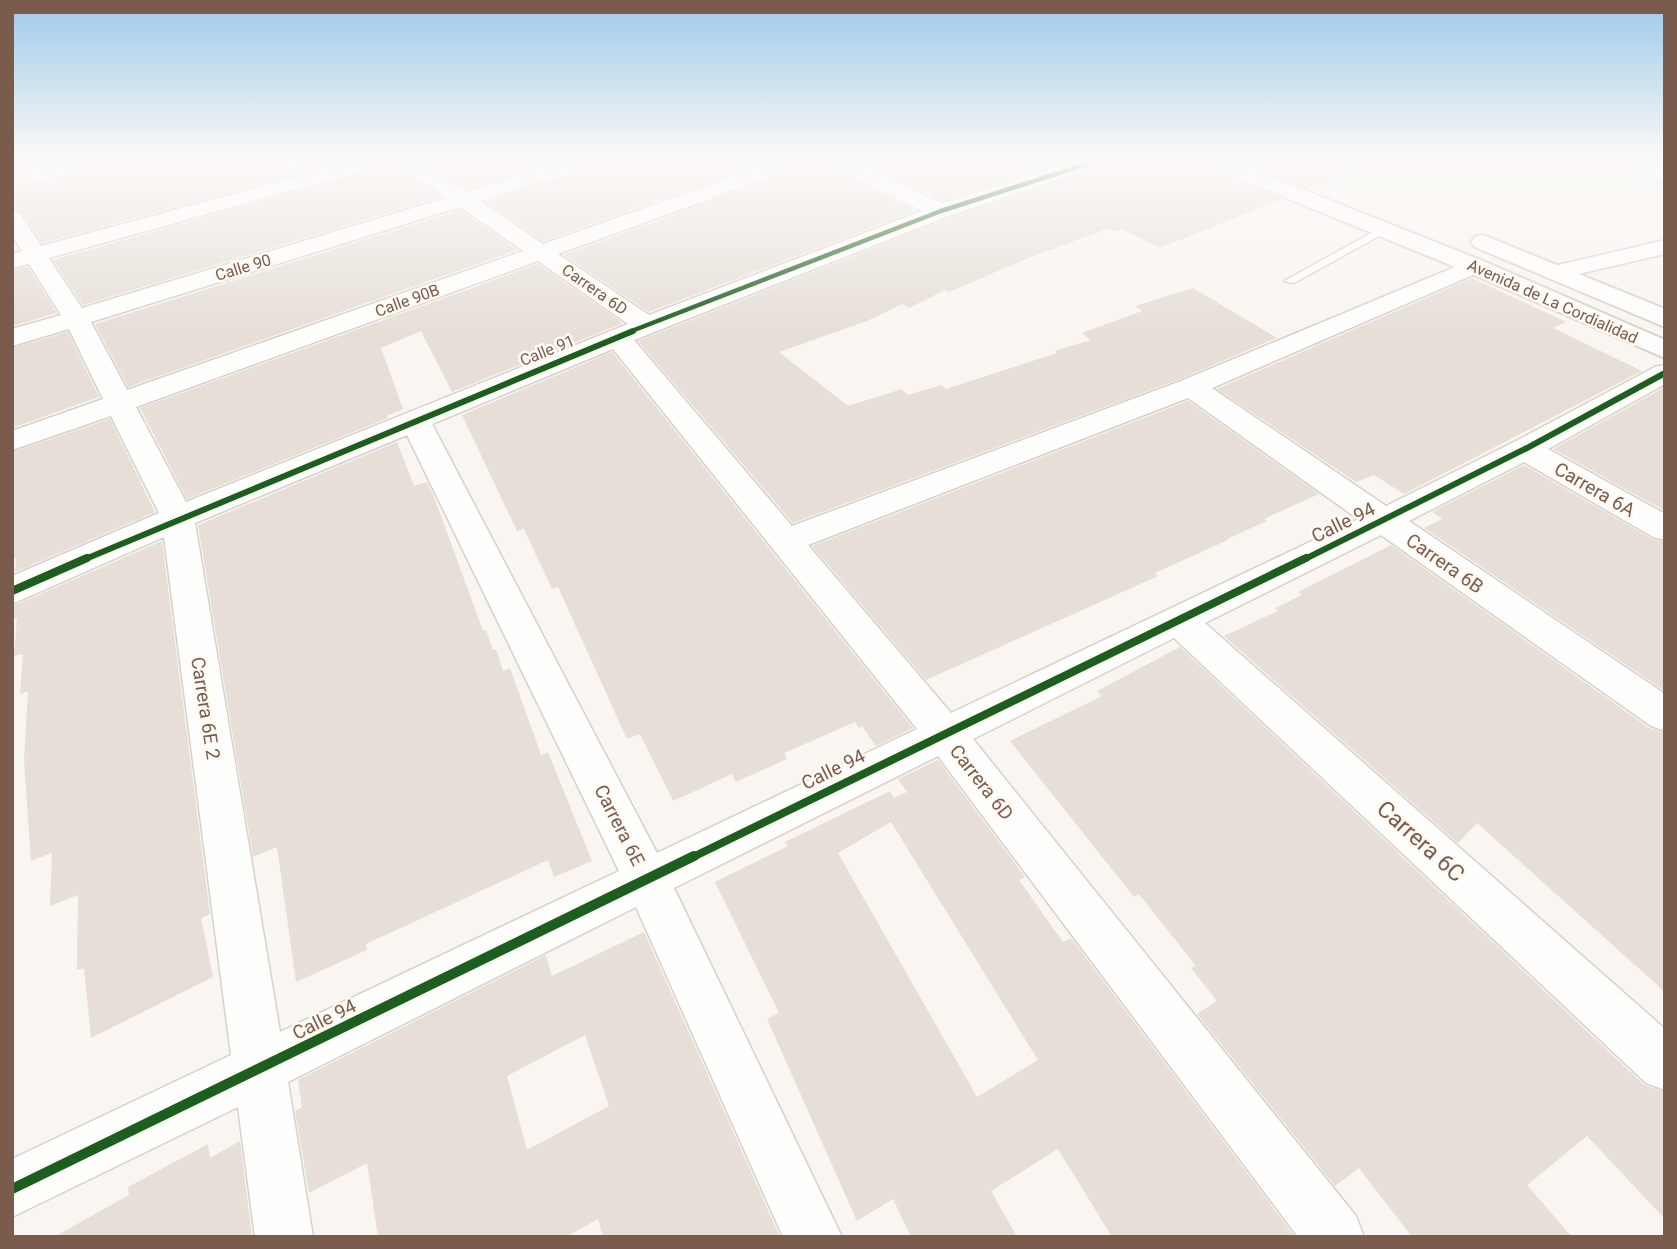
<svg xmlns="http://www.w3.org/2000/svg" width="1677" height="1249" viewBox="0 0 1677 1249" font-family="Roboto,sans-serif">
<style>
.building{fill:#e6ded7;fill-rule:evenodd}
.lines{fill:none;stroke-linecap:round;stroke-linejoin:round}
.lane-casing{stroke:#d7d1cb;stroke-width:3}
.street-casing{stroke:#d7d1cb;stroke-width:3}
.secondary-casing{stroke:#d9d2cb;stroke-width:4}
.path{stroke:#dcd5d0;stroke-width:2.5;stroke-dasharray:1 3.5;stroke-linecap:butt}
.lane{fill:#fefefd;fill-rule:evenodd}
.street{fill:#fefefd;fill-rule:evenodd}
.secondary{fill:#fefefd;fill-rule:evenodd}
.cycleway-far3-casing{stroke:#fffaf3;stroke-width:7}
.cycleway-far2-casing{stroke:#fffaf3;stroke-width:10}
.cycleway-far1-casing{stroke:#fffaf3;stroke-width:12}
.cycleway-casing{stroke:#fffaf3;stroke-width:14}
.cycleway-far3{stroke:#1b5e20;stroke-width:4.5}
.cycleway-far2{stroke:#1b5e20;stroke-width:6}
.cycleway-far1{stroke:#1b5e20;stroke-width:8}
.cycleway{stroke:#1b5e20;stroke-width:10}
.labels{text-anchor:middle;stroke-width:5;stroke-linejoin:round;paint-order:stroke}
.far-street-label{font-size:16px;fill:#7a5c4d;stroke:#fffaf3}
.street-label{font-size:19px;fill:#7a5c4d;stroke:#fffaf3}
.near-street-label{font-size:23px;fill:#7a5c4d;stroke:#fffaf3}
</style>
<rect width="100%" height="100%" fill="#f9f5f0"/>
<path class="building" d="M12 159H69L12 172Z
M115 159H273L291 176 42 243 22 212 12 209V189L110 166Z
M289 159H354L305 172Z
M420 159H567L466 189Z
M608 159H777L543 241 486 202 603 165Z
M815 159 822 165 915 211 649 312 564 255 810 165Z
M851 159H1075L942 200Z
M1115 159H1195L1200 165 1282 199 1160 248 1122 229 1115 232 1109 228 1026 259 949 292 945 290 909 308 902 304 867 321 779 352 848 406 902 389 908 395 942 385 946 389 1057 353 1055 351 1091 340 1082 333 1142 311 1135 306 1193 288 1277 338 1180 379 793 523 638 341 950 218 1110 165Z
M1232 159H1377L1378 160 1308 189Z
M394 164 440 197 83 305 53 260Z
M460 210 517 250 128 387 95 324Z
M538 264 623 323 452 392 421 331 381 348 403 409 387 416 388 418 187 499 140 408Z
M28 267 57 313 12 326V270Z
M1472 278 1566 322 1553 328 1642 371 1404 494 1374 475 1356 482 1217 389Z
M68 332 99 397 12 428V348Z
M612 352 913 728 876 746 862 726 859 728 855 722 784 753 787 759 736 782 732 774 673 801 640 734 627 739 558 587 552 589 524 529 517 531 462 415Z
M1665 387V511L1553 449Z
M1188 401 1319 494 1264 519 1267 521 1227 539 1228 540 1155 573 1158 576 926 680 812 546Z
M110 419 155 512 15 572 16 558 12 560V452Z
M397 442 414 486 427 482 433 494 483 631 486 630 493 650 496 649 503 671 510 668 541 755 548 752 592 861 554 877 548 860 366 944 367 950 296 982 277 847 253 857 198 525Z
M1524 465 1652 539 1665 542V691L1424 528 1442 519 1432 512Z
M162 541 210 914 201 918 213 977 91 1038 84 968 77 970 78 895 50 906 52 853 31 861 24 760 28 691 20 694 23 654 14 656 17 618 12 620 13 606Z
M1391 545 1649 728 1665 733V992L1477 823 1458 843 1224 636 1278 611 1275 608 1302 595 1298 592Z
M1180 647 1644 1085 1665 1092V1219L1587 1136 1527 1185 1572 1237H1412L1359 1168 1335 1186 1197 1014 1217 1001 1191 968 1196 966 1139 894 1134 897 1010 741 1102 696 1097 691Z
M938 760 1025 877 1019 880 1063 942 1071 938 1295 1237H1112L1058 1149 991 1191 1017 1237H911L893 1199 857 1221 767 1019 779 1013 715 882 788 846 785 842 890 791 894 798 907 792 898 779ZM891 822 1038 1060 977 1097 838 853Z
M644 932 780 1237H603L598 1219 566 1237H378L367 1163 309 1193 295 1111 302 1107 298 1080 546 955 552 976ZM585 1035 609 1106 527 1150 507 1076Z
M240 1141 252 1237H54L129 1195 128 1187 208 1144 210 1158Z"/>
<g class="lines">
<defs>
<path id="lane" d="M275 159H285L310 180 302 182Z
M1384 226 1388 227V231L1294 283 1284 281Z"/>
<path id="street" d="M79 159H112L109 163 12 187V175Z
M363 159H416L466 192 575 159H605L602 163 480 201 543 244 784 159H812L809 163 558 254 649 315 922 211 823 163 820 159H845L942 203 1083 159H1112L1109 163 949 216 634 340 792 526 1181 381 1474 259 1482 261 1486 266 1482 271 1212 388 1386 506 1514 442 1655 367 1665 365V384L1548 449 1665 514V540L1653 537 1524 462 1409 521 1665 694V731L1651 726 1381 535 1205 623 1665 1029V1090L1646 1083 1174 638 973 739 1356 1216 1364 1237H1298L938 756 674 888 842 1237H783L636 907 288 1082 313 1237H255L238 1107 12 1217V1159L231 1055 164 537 12 604V576L159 513 111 416 12 450V431L103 399 69 329 12 346V329L61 315 29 264 12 268V254L22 251 12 236V211L20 213 41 246ZM393 160 446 198 82 308 49 258 391 163ZM460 207 523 251 127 390 91 322ZM538 261 628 324 186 502 136 407ZM613 349 917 729 657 853 432 424ZM1188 398 1358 519 951 713 808 545ZM407 435 619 871 280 1032 195 523Z
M1615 159H1641L1665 169V183L1618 163Z
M1665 240V254L1557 279 1549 277 1545 272 1549 267Z"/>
<path id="secondary" d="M1198 159H1226L1483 261 1665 340V358L1465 271 1201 163Z
M1483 235 1665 309V327L1475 247 1471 242 1475 237Z"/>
</defs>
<use href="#lane" class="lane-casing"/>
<use href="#street" class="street-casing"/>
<use href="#secondary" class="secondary-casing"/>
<path class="path" d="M169 159 189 179"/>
<use href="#lane" class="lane"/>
<use href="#street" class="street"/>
<use href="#secondary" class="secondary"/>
<defs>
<path id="cycleway-far3" d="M629 332 941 211 1102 159"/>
<path id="cycleway-far2" d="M83 560 633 331
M1303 560 1525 449 1665 373"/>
<path id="cycleway-far1" d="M12 591 87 558
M691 858 1306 558"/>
<path id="cycleway" d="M12 1189 694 856"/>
</defs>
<use href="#cycleway-far3" class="cycleway-far3-casing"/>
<use href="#cycleway-far2" class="cycleway-far2-casing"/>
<use href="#cycleway-far1" class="cycleway-far1-casing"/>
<use href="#cycleway" class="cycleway-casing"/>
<use href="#cycleway-far3" class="cycleway-far3"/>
<use href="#cycleway-far2" class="cycleway-far2"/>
<use href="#cycleway-far1" class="cycleway-far1"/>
<use href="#cycleway" class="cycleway"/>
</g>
<linearGradient id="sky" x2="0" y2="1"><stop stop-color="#9ec9e9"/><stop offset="0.48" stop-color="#fcfaf8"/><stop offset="1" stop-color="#fcfaf8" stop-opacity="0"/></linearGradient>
<rect width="1677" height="333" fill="url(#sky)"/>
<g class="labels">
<g class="far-street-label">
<text transform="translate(243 267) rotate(-17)" y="6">Calle 90</text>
<text transform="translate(595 289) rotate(35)" y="6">Carrera 6D</text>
<text transform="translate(407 300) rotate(-20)" y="6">Calle 90B</text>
<text transform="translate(1553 301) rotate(24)" y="6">Avenida de La Cordialidad</text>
<text transform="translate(547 350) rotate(-22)" y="6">Calle 91</text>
</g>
<g class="street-label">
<text transform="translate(1595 489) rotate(30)" y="7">Carrera 6A</text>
<text transform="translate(1343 522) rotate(-26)" y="7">Calle 94</text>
<text transform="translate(1445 563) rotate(35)" y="7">Carrera 6B</text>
<text transform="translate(206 708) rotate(81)" y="7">Carrera 6E 2</text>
<text transform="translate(833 769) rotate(-26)" y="7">Calle 94</text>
<text transform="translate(982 782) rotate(52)" y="7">Carrera 6D</text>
<text transform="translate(620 825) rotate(63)" y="7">Carrera 6E</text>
<text transform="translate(324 1019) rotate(-26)" y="7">Calle 94</text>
</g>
<g class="near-street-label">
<text transform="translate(1421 841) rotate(42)" y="8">Carrera 6C</text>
</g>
</g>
<rect width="1677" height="1249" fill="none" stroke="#7a5c4d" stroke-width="28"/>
</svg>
